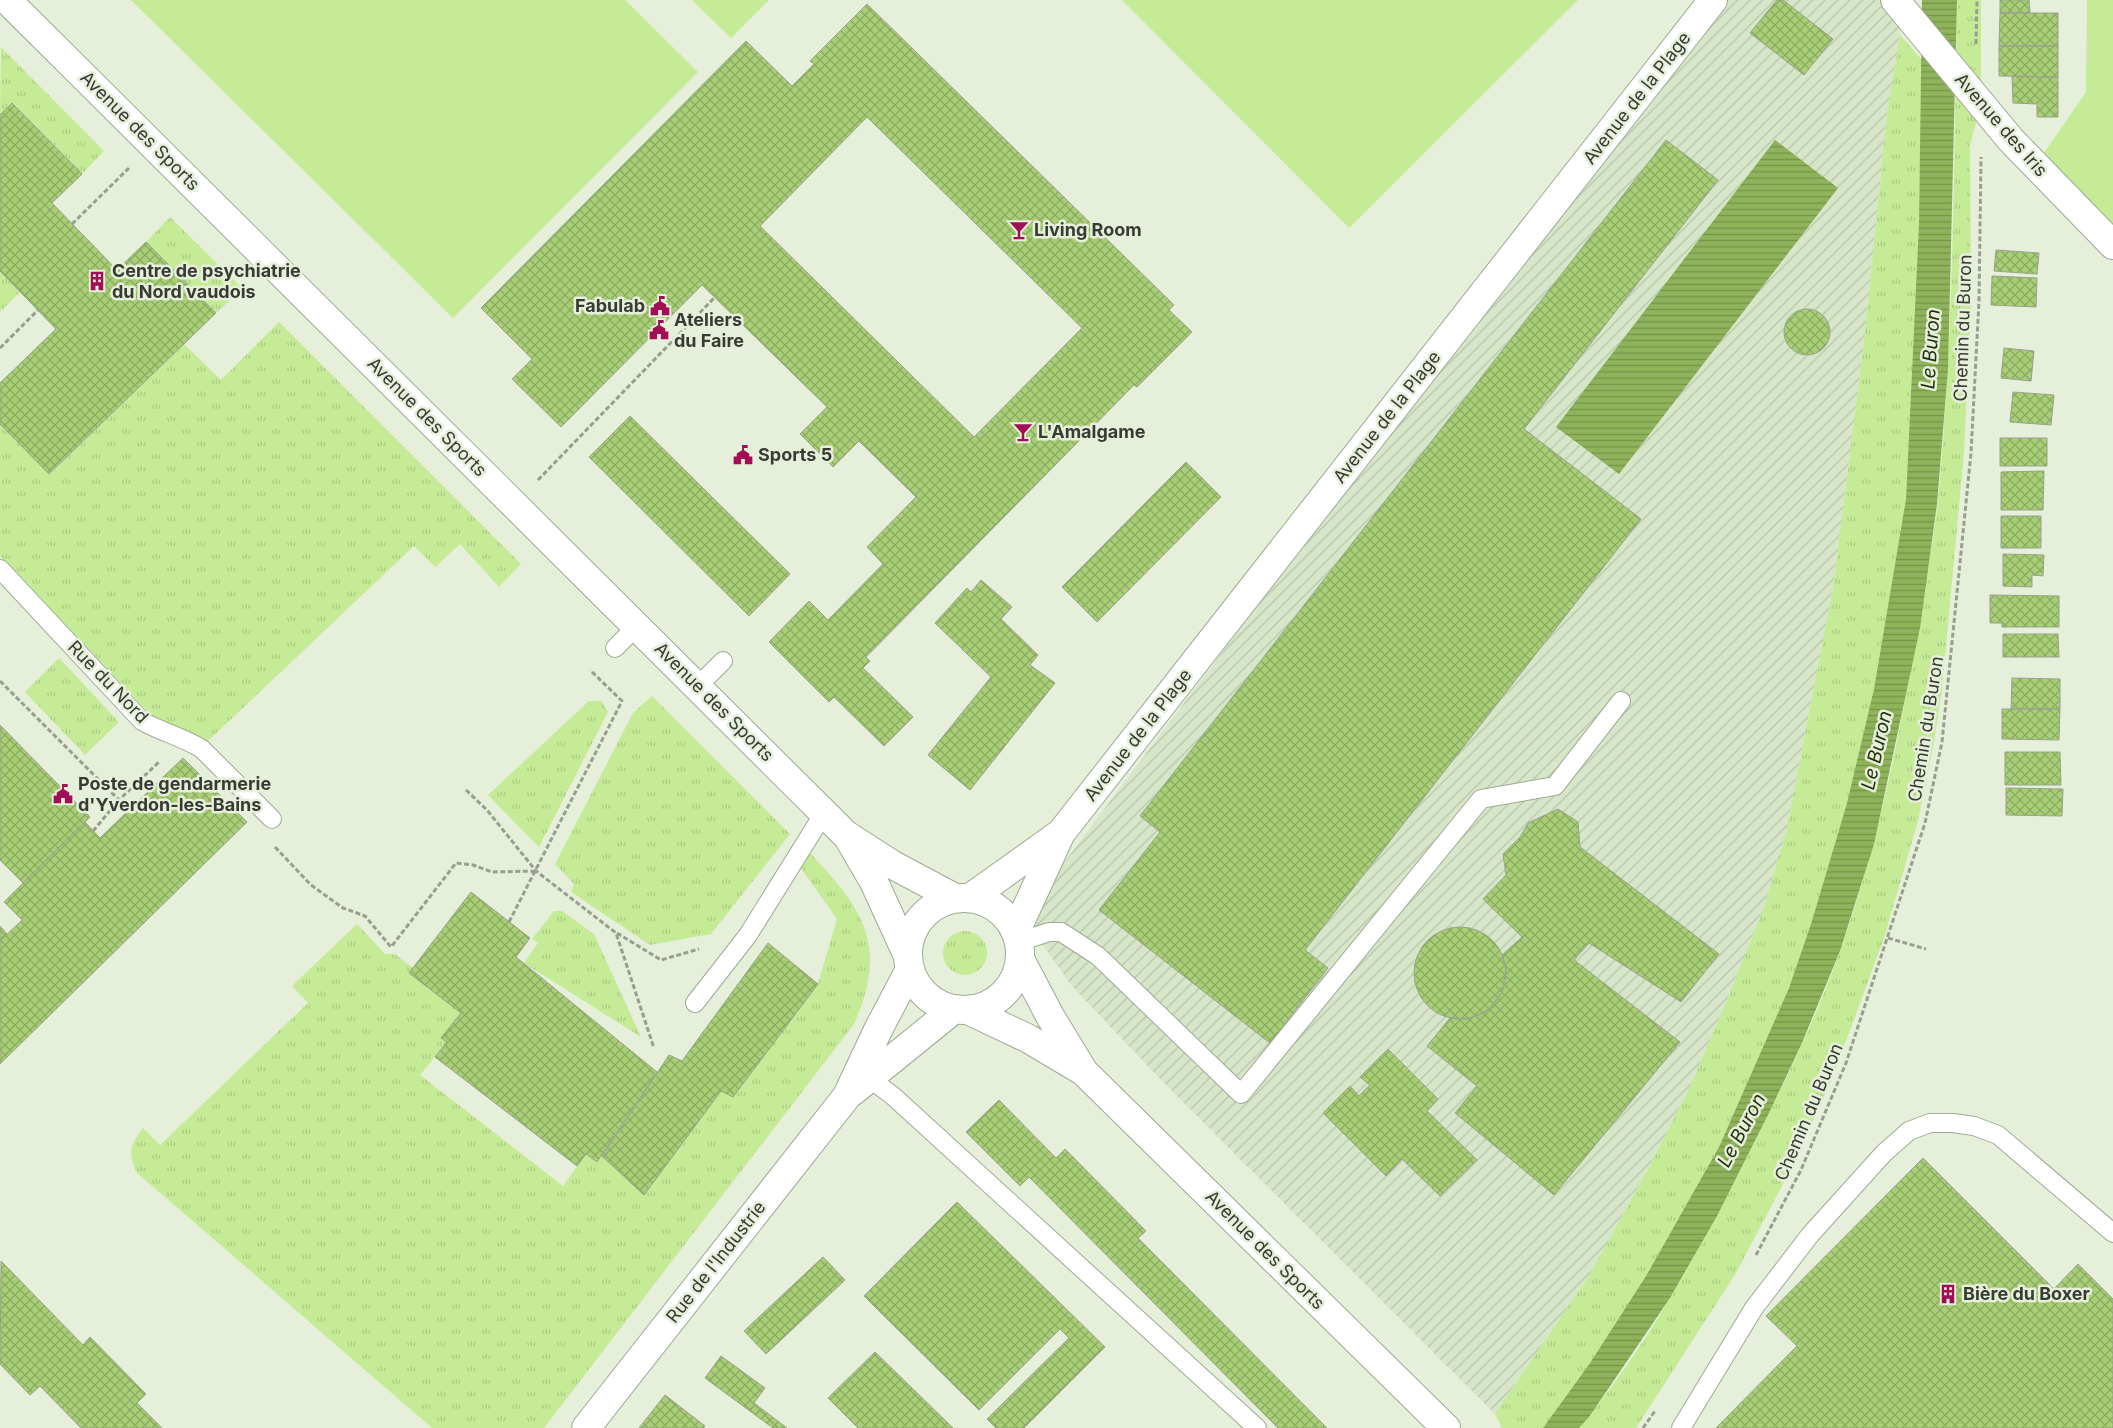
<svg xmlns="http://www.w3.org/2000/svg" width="2113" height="1428" viewBox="0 0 2113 1428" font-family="Inter,sans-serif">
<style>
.industrial{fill:url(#industrial-furrows)}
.grass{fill:url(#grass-tufts)}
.park{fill:#c5eb97}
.water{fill:url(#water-rules)}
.building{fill:url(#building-cross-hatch);stroke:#98a28d;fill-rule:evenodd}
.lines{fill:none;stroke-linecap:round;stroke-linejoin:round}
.service-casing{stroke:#9fa994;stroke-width:20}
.minor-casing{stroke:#9fa994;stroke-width:30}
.tertiary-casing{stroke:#9fa994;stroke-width:30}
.path{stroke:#989f8f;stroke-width:3;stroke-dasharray:5 2.5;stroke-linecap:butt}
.service{stroke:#fff;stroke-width:18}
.minor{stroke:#fff;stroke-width:28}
.tertiary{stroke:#fff;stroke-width:28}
.labels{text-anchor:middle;stroke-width:5;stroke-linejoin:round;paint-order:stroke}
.street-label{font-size:18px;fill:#373b33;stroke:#e5efd9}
.poi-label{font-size:18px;font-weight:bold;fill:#373b33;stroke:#e5efd9;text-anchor:start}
.water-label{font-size:19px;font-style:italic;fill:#24330e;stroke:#e5efd9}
</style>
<defs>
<pattern id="industrial-furrows" width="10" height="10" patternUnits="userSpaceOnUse" patternTransform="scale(1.25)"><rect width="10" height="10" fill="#d7e5c8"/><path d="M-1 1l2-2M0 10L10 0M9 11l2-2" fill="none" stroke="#b9c5ac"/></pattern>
<pattern id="grass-tufts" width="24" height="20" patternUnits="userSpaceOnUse" patternTransform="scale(1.25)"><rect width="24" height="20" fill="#c5eb97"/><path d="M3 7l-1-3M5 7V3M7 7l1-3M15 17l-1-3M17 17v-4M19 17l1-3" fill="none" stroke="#aaca83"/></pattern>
<pattern id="water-rules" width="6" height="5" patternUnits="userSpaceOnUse" patternTransform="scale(1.25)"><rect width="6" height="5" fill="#8eb35a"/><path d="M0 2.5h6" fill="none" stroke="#75934b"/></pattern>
<pattern id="building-cross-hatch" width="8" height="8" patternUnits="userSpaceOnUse" patternTransform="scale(1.25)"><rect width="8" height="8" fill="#a8cf75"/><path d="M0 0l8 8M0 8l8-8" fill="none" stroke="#8aa961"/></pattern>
</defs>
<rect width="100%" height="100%" fill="#e5efd9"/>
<path class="industrial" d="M1713 0H1895L1901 7 1900 35 1887 114 1864 342 1833 589 1786 833 1763 910 1727 1000 1689 1089 1647 1171 1589 1276 1495 1414 1163 1082 1072 986 1023 917Z"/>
<path class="grass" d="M1957 0H1981V105L1970 145 1971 300 1964 453 1942 689 1934 742 1918 821 1884 938 1833 1076 1793 1165 1736 1273 1636 1428H1579C1644 1351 1694 1260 1740 1171 1776 1100 1813 1027 1840 951 1876 851 1898 746 1915 642 1923 595 1933 547 1938 500 1954 334 1954 167 1957 0Z
M1900 35 1922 60 1919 223 1906 499 1874 689 1847 803 1811 924 1789 988 1719 1147 1646 1276 1590 1363 1543 1428H1502L1495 1414 1589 1276 1647 1171 1689 1089 1727 1000 1763 910 1786 833 1833 589 1864 342 1887 114Z
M1 47 104 151 82 174 13 103 0 115Z
M170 217 243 289 216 313 146 242Z
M0 271 20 292 0 312Z
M279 322 521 564 499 587 460 544 435 567 414 546 208 741 150 714 0 556V424L50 474 184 344 221 380Z
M59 658 119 722 85 755 25 692Z
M652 696 790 834 711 934 650 945 571 892 574 884 555 864 633 713Z
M589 701H602L608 712 539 847 488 795Z
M807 854H811C865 911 888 946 854 1024L544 1428H432L136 1172C128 1151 130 1145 143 1128L160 1145 308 1003 292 986 357 924 385 954H395L413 968 409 973 461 1013 442 1038 447 1042 420 1075 563 1186 586 1154 597 1162 602 1156 644 1194 721 1091 733 1096 818 984 837 919 798 864Z
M554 911H562L594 934 641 1037 524 963 538 943 532 939Z
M943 953a22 22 0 1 1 44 0a22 22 0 1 1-44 0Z"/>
<path class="park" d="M131 0H625L698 72 453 318Z
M692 0H769L731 38Z
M1122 0H1578L1349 228Z
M2087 0H2113V245L2035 166 2086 92Z"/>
<path class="water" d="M1922 0H1957L1948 369 1937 504 1920 628 1874 844 1840 951 1802 1043 1769 1113 1717 1216 1670 1298 1589 1417 1579 1428H1543L1590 1363 1646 1276 1719 1147 1789 988 1811 924 1847 803 1874 689 1906 499 1919 223Z
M1775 140 1838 188 1619 474 1556 427Z"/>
<path class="building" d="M1777 0H1783L1833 39 1804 75 1750 33Z
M2000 0H2029L2030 13H2000Z
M867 4 1174 305 1169 310 1192 332 1137 387 1134 385 866 657 870 661 863 668 913 717 884 746 834 697 829 702 769 642 809 601 828 620 883 564 867 547 916 497 859 441 833 467 800 434 827 407 702 285 561 427 512 379 532 359 481 308 746 41 792 86 814 64 810 61ZM867 117 1082 328 974 437 760 226Z
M2000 13H2058V46H1999Z
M1999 46H2058V77L1999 76Z
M2012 76 2058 77V117H2037V104L2013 103Z
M12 103 82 174 52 203 117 270 146 242 216 313 49 474 0 424V383L56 329 0 271V115Z
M1666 140 1718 180 1524 429 1641 519 1305 950 1328 968 1270 1043 1099 910 1160 832 1140 816Z
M1996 250 2039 253 2037 274 1994 271Z
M1992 276 2037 278 2036 307 1991 305Z
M1784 332a23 23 0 1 1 46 0a23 23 0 1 1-46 0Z
M2004 348 2034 351 2031 381 2001 378Z
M2013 392 2054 395 2051 425 2010 422Z
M630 416 790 574 749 616 589 457Z
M2000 438H2047V466H2000Z
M1186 462 1221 497 1097 622 1062 587Z
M2044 471 2043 510H2001V472Z
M2001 516H2041V548H2001Z
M2003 554 2044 555 2043 576 2032 575V587L2003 586Z
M981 580 1012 607 1001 619 1038 655 1030 665 1055 683 970 790 928 755 991 677 935 623 967 588 971 592Z
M1990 595 2059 596V627H2002V623H1990Z
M2003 634H2058L2059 657H2003Z
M2012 678 2060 679V709H2011Z
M2002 709H2060L2059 740 2002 739Z
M0 725 90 817 23 883 0 860Z
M2005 752H2060L2061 785H2005Z
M183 758 247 822 0 1064V941L22 920 4 902 85 822 100 838Z
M2006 788 2063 789 2062 816 2006 815Z
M1558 809 1578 822 1580 847 1719 954 1681 1002 1589 943 1574 960 1680 1042 1554 1195 1455 1113 1477 1086 1427 1046 1450 1018 1467 1019 1479 1015 1489 1009 1502 992 1506 970 1502 955 1522 937 1483 899 1506 875 1503 854 1520 837 1528 823Z
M471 892 530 938 516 957 657 1072 597 1162 586 1154 577 1166 435 1057 447 1042 441 1038 461 1013 409 973Z
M0 926 7 934 0 941Z
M1414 973a46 46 0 1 1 92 0a46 46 0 1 1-92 0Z
M768 943 818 984 733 1097 721 1091 644 1195 602 1156 669 1055 682 1061Z
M1388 1049 1438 1099 1427 1111 1477 1160 1440 1196 1402 1159 1386 1176 1323 1113 1350 1086 1359 1096 1370 1085 1360 1077Z
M999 1100 1056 1158 1065 1149 1146 1231 1138 1238 1327 1428H1278L1029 1177 1020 1186 966 1132Z
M1923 1158 2054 1289 2078 1264 2113 1299V1428H1716L1797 1346 1766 1316Z
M957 1202 1105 1347 1024 1428H996L987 1419 1069 1338 1060 1329 979 1410 864 1296Z
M823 1257 845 1280 766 1354 744 1331Z
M1 1261 83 1345 90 1337 146 1394 137 1403 162 1428H81L40 1386 30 1395 0 1364Z
M875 1352 953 1428H858L828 1398Z
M721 1356 765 1388 754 1403 787 1428H773L705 1378Z
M665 1395 705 1426 703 1428H639Z"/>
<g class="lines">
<defs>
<path id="service" d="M0 569 142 721C161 732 183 737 202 749L272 819
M615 648 637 626
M698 686 723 661
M1019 942 1049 932H1061L1098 956 1241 1094 1481 799 1555 786 1621 701
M695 1003 748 935 824 813
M869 1078 893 1096 1257 1428
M1681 1428 1754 1308 1810 1235 1884 1153 1909 1131 1930 1123H1953L1974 1126 1998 1135 2113 1233"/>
<path id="minor" d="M1895 0 2011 140 2113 245
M970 898 1061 833
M1016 931 1061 833 1713 0
M852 1092 953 1010
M586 1428 847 1096 878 1030 909 971"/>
<path id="tertiary" d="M7 0 845 834 893 865 955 898
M849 839 874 882 907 954
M908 954a56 56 0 1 1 112 0a56 56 0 1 1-112 0Z
M1020 959 1050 1016 1084 1072 1446 1428
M970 1011 1029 1039 1081 1070"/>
</defs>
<use href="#service" class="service-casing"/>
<use href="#minor" class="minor-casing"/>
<use href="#tertiary" class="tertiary-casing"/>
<path class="path" d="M1976 44 1977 0
M72 224 129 168
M0 348 38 310
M538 480 715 297
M0 681 119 800
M466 790 487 810 536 871 616 933 654 1048
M93 831 119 800 160 761
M275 847 311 885 343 908 365 916 391 947 456 863 473 865 492 872 536 871
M509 922 622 701 590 670
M617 933 661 960 699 949
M1888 938 1926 949
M1756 1255 1801 1170 1846 1063 1925 823 1942 742 1971 453 1979 301 1981 157
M1643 1428 1655 1411"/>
<use href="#service" class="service"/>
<use href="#minor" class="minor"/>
<use href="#tertiary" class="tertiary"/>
</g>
<defs>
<symbol id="bar-bare" viewBox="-9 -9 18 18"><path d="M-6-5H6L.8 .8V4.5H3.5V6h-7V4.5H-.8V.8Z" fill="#a00e55" stroke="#e5efd9" stroke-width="2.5" paint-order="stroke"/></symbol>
<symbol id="building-bare" viewBox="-9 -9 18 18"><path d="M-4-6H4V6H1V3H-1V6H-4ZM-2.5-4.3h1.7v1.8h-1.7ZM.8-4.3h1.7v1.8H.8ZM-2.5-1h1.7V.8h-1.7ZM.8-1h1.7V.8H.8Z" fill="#a00e55" stroke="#e5efd9" stroke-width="2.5" paint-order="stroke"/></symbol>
<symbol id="civic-bare" viewBox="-9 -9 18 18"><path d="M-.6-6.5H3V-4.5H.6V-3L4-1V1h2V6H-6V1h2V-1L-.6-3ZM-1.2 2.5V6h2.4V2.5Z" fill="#a00e55" stroke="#e5efd9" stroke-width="2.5" paint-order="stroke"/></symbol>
</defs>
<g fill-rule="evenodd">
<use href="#bar-bare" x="1005" y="216" width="28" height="28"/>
<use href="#building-bare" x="83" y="267" width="28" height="28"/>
<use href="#civic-bare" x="646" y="292" width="28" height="28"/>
<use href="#civic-bare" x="645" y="316" width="28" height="28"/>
<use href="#bar-bare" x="1009" y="418" width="28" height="28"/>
<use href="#civic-bare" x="729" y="441" width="28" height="28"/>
<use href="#civic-bare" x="49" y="780" width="28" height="28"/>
<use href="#building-bare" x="1934" y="1280" width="28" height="28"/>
</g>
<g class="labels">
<g class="street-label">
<text transform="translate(1637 98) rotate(-52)" y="6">Avenue de la Plage</text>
<text transform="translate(2001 125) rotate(49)" y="6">Avenue des Iris</text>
<text transform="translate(140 131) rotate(45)" y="6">Avenue des Sports</text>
<text transform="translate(1963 328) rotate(-88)" y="6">Chemin du Buron</text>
<text transform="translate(427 417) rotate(45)" y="6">Avenue des Sports</text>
<text transform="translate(1387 417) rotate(-52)" y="6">Avenue de la Plage</text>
<text transform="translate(108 682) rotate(46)" y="6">Rue du Nord</text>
<text transform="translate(714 702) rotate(45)" y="6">Avenue des Sports</text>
<text transform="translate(1926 729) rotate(-81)" y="6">Chemin du Buron</text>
<text transform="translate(1138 735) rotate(-52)" y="6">Avenue de la Plage</text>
<text transform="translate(1809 1112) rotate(-67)" y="6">Chemin du Buron</text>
<text transform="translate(1265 1250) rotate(45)" y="6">Avenue des Sports</text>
<text transform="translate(716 1262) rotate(-52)" y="6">Rue de l'Industrie</text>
</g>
<g class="poi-label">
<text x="1034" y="236">Living Room</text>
<text x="112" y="277">Centre de psychiatrie<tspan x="112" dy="21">du Nord vaudois</tspan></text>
<text x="645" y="312" text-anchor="end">Fabulab</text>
<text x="674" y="326">Ateliers<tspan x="674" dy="21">du Faire</tspan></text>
<text x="1038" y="438">L'Amalgame</text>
<text x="758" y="461">Sports 5</text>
<text x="78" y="790">Poste de gendarmerie<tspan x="78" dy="21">d'Yverdon-les-Bains</tspan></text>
<text x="1963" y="1300">Bière du Boxer</text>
</g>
<g class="water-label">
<text transform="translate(1930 349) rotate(-86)" y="7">Le Buron</text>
<text transform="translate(1876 750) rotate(-77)" y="7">Le Buron</text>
<text transform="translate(1741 1130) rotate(-62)" y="7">Le Buron</text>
</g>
</g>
</svg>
